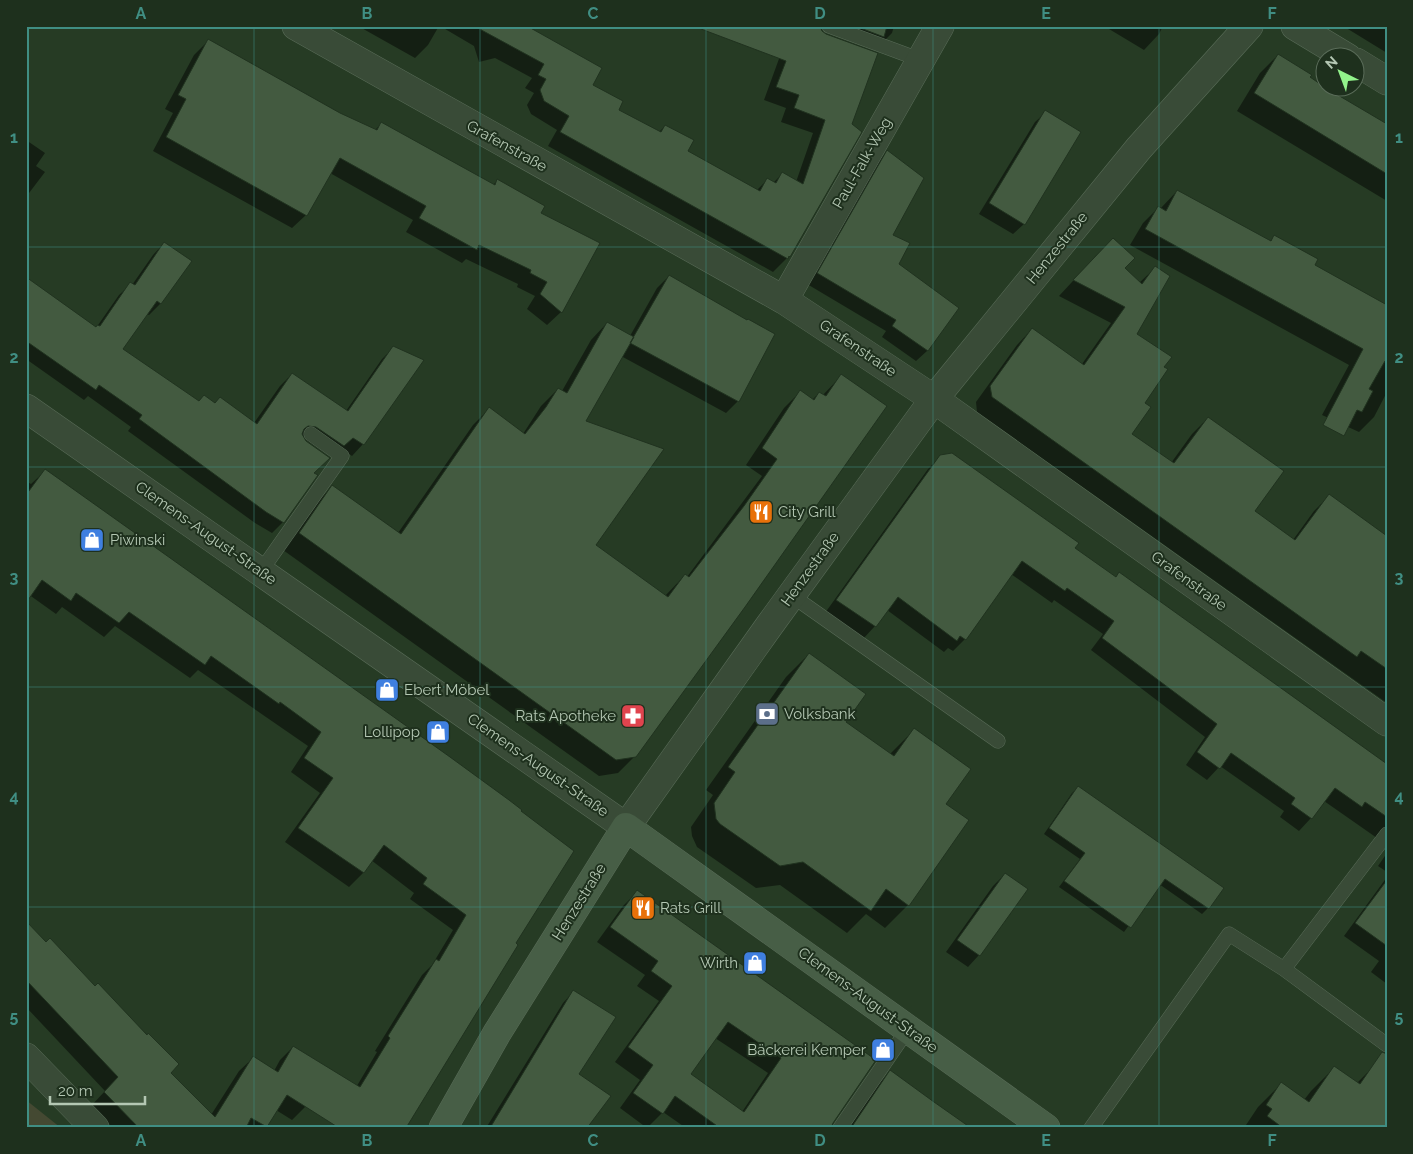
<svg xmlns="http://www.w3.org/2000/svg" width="1413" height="1154" viewBox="0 0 1413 1154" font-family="Raleway,sans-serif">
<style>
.green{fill:#444932}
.shadow{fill:#0007;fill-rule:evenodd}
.building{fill:#435a40;stroke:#20321f;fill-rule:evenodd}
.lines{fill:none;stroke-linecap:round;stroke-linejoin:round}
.lane-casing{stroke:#596c58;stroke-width:15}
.street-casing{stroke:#596c58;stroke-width:29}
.secondary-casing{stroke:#596c58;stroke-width:29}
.lane{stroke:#394b37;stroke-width:14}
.street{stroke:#394b37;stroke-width:28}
.secondary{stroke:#475e46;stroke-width:28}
.grid{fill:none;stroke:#408e83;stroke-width:1;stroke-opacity:0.55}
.labels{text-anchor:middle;stroke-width:4;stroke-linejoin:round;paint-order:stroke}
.street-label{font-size:15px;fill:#b4c7b3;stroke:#1e301d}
.poi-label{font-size:15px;fill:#b4c7b3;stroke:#1e301d;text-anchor:start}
.neatline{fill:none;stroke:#408e83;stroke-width:2}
.grid-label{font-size:16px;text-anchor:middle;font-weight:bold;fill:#408e83}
</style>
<rect width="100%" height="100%" fill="#263b24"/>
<path class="green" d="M26 1100 61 1128H26Z"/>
<path class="shadow" d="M358 26H439L428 45 415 58Z
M440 26H529L528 28 618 110 659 132 665 126 686 151 757 190 767 180 773 183 782 174 796 182 813 133 781 122 786 108 764 100 780 56 870 71 789 256 773 272 548 146 557 130 531 114 527 105 534 93 525 88 532 78 495 58 479 62 474 46Z
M839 26H894L892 33 881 44Z
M1104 26H1163L1159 34 1144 50Z
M1343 26H1387V53Z
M208 41 340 114 375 130 381 124 493 185 497 181 540 213 561 312 547 325 527 309 535 296 517 287 518 284 466 259 462 263 406 232 413 220 330 173 306 215 292 228 153 151 173 113 165 109 194 55Z
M1278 55 1308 77 1387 126V201L1237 111 1260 73Z
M1046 112 1024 224 1013 234 979 214 1035 122Z
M26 140 45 153 36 166 45 172 26 197Z
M887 152 891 236 897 265 958 308 927 351 916 361 882 337 886 331 807 284 876 163Z
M1177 191 1269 242 1274 237 1313 265 1387 306V392L1374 417 1359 432 1322 415 1349 365 1130 245 1143 223 1158 208 1160 209Z
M164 243 191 261 160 304 149 315 147 314 122 349 198 402 214 404 254 423 280 386 292 374 346 411 382 359 394 347 363 444 352 456 341 448 331 457 302 437 313 473 283 522 272 533 255 523 128 431 131 427 88 396 84 400 26 359V278L96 328 119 295 131 284 132 285 153 255Z
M1097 255 1123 268 1139 283 1155 268 1135 334 1163 367 1143 403 1131 434 1171 463 1192 434 1208 418 1253 512 1293 540 1314 511 1329 496 1384 536 1387 532V703L977 412 976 402 1017 345 1032 329 1082 364 1111 323 1059 296Z
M669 276 738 401 726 413 621 356 584 422 594 546 665 596 685 575 687 577 762 476 746 465 784 408 800 392 812 400 819 393 822 396 841 376 635 756 618 773 599 776 283 550 316 503 332 487 398 533 473 425 489 409 523 434 541 406 558 389 562 391 591 340 607 323 630 336 657 288Z
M940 457 1387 765V845L1324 801 1311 818 1299 831 1280 817 1284 811 1220 766 1207 780 1186 765 1205 737 1091 650 1103 634 1054 600 1052 603 1011 574 965 639 953 651 948 648 944 652 887 610 875 626 863 639 825 613 928 469Z
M45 471 449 758 514 944 405 1128H332L377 1052 375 1051 422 975 432 965 453 930 410 899 414 893 371 860 363 873 349 887 285 842 320 793 291 772 308 746 198 670 190 678 115 626 104 637 62 607 56 614 28 594 26 595V481L31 484Z
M809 654 845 722 890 754 914 730 945 805 908 905 885 928 866 914 847 933 780 885 756 888 697 847 692 836 691 827 713 795 706 790 786 677Z
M1078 788 1222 888 1208 908 1202 914 1159 884 1124 932 1059 887 1080 859 1044 834 1072 793Z
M1387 853V872L1378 866Z
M1005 874 979 955 968 967 946 952 993 886Z
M1387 877V984L1371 972 1379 961 1344 936Z
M637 892 874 1060 832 1122 830 1128H686L663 1112 647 1128 620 1108 640 1080 615 1062 659 1001 637 986 645 975 597 942 623 906ZM715 1038 768 1073 742 1112 689 1074Z
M26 926 211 1115 239 1071 253 1058 274 1071 280 1060 293 1047 332 1071 305 1107 292 1120 276 1110 265 1128H113L91 1106 105 1091 26 1007Z
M573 992 577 1074 586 1128H486L563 1003Z
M1375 1065 1387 1128H1244L1258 1107 1281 1084 1304 1100 1311 1091 1334 1068 1357 1083Z
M890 1072 969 1128H848L876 1086Z"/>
<path class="building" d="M474 26H527L602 68 593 85 623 101 619 110 661 132 665 125 694 140 688 151 760 191 767 178 776 183 782 172 803 184 825 120 794 108 799 95 776 87 786 61 701 29V26H820L822 31 826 34 878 53 852 124 862 132 790 257 789 256 788 259 560 132 569 116 544 101 540 90 546 79 538 75 544 64Z
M855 26H887L884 37Z
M208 39 340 113 377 130 381 122 495 185 497 179 545 206 541 213 600 243 562 313 540 294 547 282 530 273 531 270 479 245 477 250 419 218 426 206 340 158 307 216 166 137 186 99 178 95Z
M1278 54 1312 75 1310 77 1326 88 1387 124V174L1254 93Z
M1045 110 1081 132 1025 225 989 203Z
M887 150 924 178 893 235 910 243 899 264 959 308 928 351 892 326 896 320 817 273Z
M1177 190 1271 241 1274 235 1318 259 1315 265 1387 305V362L1385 361 1369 389 1373 391 1362 412 1357 410 1344 436 1323 425 1363 349 1145 229 1158 206 1166 211Z
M1113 238 1135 258 1125 268 1142 284 1155 266 1170 276 1137 334 1172 357 1164 367 1168 369 1145 403 1151 407 1132 434 1174 463 1208 417 1284 471 1255 511 1295 540 1329 494 1387 536V669L1361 651 1357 657 992 397 990 386 1032 328 1084 365 1125 307 1073 280Z
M164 242 192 261 161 304 157 301 123 349 199 401 204 395 215 403 220 397 257 424 292 373 348 411 393 346 424 360 364 445 353 438 344 446 316 427 308 426 304 429 302 434 306 441 330 458 314 473 318 475 284 523 266 512 139 419 142 415 99 385 96 390 26 341V277L96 327 97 325 100 326 130 282 135 285Z
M669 275 747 320 748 319 775 334 739 402 630 343Z
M607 322 634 337 586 421 664 449 596 545 668 597 685 574 689 577 744 506 777 459 762 448 800 390 814 400 819 392 826 396 841 374 887 406 745 607 636 757 616 760 299 533 332 485 401 534 489 407 525 434 546 407 558 388 567 393Z
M952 453 1079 543 1075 548 1116 577 1119 572 1387 764V817L1365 802 1362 807 1335 788 1312 819 1291 804 1295 798 1231 753 1220 769 1197 752 1217 724 1102 638 1114 621 1067 588 1065 591 1022 561 966 640 960 636 957 641 898 597 876 627 836 600 940 455Z
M45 469 450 757 509 800 522 810 521 811 574 851 516 943 518 945 406 1128H339L287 1095 267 1127 251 1118 246 1128H139L104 1092 118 1077 26 980V921L46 942 50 938 95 986 98 983 147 1035 148 1033 179 1064 171 1073 215 1117 253 1056 278 1072 293 1046 360 1087 390 1038 388 1036 436 959 439 961 466 915 423 884 427 878 384 845 364 873 298 828 333 778 304 758 321 732 280 702 279 704 211 656 205 665 129 612 119 623 76 593 71 601 42 580 26 603V495Z
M809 653 866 694 846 722 894 756 914 728 971 769 946 804 969 820 909 906 886 889 871 911 803 862 780 866 720 824 716 819 714 803 735 772 728 767Z
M1078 786 1224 888 1209 909 1165 879 1131 928 1064 881 1085 853 1049 828Z
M1005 873 1028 889 980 956 957 940Z
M1387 880V946L1355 923Z
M637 890 876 1060 833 1123 831 1128H720L675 1096 663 1114 633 1093 653 1065 628 1047 672 986 651 971 658 961 610 927ZM728 1022 781 1058 744 1112 691 1074Z
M573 990 616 1017 579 1074 611 1096 587 1128H490Z
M1382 1052 1387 1054V1128H1283L1267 1116 1272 1109 1266 1105 1281 1082 1309 1102 1334 1066 1360 1084Z
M890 1070 934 1102 971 1128H851Z"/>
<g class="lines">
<defs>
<path id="lane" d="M829 26 921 60
M261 571 342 456 311 434
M791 595 998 741
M1284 969 1387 1045
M840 1128 908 1029
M1091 1128 1229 934 1284 969 1387 834"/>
<path id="street" d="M296 26 784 300 934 399 1387 722
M1295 26 1348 58
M1356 62 1387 81
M784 300 940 26
M26 408 626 827 769 626 934 399 1139 148 1249 26
M26 1057 95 1128"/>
<path id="secondary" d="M443 1128 497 1033 626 827 1046 1128"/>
</defs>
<use href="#lane" class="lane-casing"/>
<use href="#street" class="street-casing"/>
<use href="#secondary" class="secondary-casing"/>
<use href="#lane" class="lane"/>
<use href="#street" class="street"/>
<use href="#secondary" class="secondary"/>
</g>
<path class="grid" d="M254 26V1128M480 26V1128M706 26V1128M933 26V1128M1159 26V1128M26 247H1387M26 467H1387M26 687H1387M26 907H1387"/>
<defs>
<symbol id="restaurant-square" viewBox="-11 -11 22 22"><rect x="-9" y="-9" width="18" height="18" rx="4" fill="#e8710a" stroke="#1e301d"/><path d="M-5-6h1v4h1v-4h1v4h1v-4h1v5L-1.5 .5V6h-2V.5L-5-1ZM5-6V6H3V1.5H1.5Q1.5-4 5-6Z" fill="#fff"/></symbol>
<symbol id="shop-square" viewBox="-11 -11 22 22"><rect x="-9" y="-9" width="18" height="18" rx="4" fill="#3f7fe0" stroke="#1e301d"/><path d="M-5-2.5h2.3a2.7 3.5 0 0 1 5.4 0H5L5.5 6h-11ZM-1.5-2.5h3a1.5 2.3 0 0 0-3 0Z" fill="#fff"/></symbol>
<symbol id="bank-square" viewBox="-11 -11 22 22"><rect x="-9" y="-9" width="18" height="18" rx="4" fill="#5c6f8a" stroke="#1e301d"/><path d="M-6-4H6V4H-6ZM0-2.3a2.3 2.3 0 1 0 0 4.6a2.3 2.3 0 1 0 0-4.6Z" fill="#fff"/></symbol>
<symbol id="pharmacy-square" viewBox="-11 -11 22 22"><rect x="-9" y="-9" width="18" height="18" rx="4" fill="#e0444e" stroke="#1e301d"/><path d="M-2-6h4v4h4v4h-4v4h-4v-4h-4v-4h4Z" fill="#fff"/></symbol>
</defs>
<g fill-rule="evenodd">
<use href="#restaurant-square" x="747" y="498" width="28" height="28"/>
<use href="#shop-square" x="78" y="526" width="28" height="28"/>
<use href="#shop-square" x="373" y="676" width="28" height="28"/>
<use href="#bank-square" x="753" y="700" width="28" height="28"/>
<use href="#pharmacy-square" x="619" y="702" width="28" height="28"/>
<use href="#shop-square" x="424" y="718" width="28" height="28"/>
<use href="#restaurant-square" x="629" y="894" width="28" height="28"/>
<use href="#shop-square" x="741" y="949" width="28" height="28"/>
<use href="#shop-square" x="869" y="1036" width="28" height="28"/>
</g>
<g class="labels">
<g class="street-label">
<text transform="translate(507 146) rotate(29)" y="5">Grafenstraße</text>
<text transform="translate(862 163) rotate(-60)" y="5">Paul-Falk-Weg</text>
<text transform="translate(1057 248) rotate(-51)" y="5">Henzestraße</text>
<text transform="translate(858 348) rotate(34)" y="5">Grafenstraße</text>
<text transform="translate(206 533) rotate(35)" y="5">Clemens-August-Straße</text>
<text transform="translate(810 569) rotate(-54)" y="5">Henzestraße</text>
<text transform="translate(1189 581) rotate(36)" y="5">Grafenstraße</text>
<text transform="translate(538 765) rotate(35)" y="5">Clemens-August-Straße</text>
<text transform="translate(579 902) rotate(-58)" y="5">Henzestraße</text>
<text transform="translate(868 1000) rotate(36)" y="5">Clemens-August-Straße</text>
</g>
<g class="poi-label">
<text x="778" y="517">City Grill</text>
<text x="110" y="545">Piwinski</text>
<text x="404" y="695">Ebert Möbel</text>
<text x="784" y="719">Volksbank</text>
<text x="616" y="721" text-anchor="end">Rats Apotheke</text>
<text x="420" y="737" text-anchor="end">Lollipop</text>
<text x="660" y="913">Rats Grill</text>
<text x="738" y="968" text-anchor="end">Wirth</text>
<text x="866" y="1055" text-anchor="end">Bäckerei Kemper</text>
</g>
</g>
<rect width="1413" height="1154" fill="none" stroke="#1e301d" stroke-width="55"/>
<g transform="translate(1340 72) rotate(318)"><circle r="24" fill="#1e301d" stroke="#5a6c59"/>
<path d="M0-4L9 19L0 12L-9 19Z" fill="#92f38b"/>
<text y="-8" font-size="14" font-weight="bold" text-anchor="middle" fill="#b4c7b3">N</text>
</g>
<path d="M50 1096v8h95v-8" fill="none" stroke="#b4c7b3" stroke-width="2.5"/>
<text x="58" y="1096" font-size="15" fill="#b4c7b3" stroke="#1e301d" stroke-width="4" paint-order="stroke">20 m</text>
<rect x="28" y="28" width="1358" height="1098" class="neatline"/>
<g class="grid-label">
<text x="141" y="19">A</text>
<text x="367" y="19">B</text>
<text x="593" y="19">C</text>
<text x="820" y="19">D</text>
<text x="1046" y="19">E</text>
<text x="1272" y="19">F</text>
<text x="14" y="143">1</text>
<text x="1399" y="143">1</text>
<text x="14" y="363">2</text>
<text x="1399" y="363">2</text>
<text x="14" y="583">3</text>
<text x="1399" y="583">3</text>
<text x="14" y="802">4</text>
<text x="1399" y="802">4</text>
<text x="14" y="1022">5</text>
<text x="1399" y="1022">5</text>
<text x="141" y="1146">A</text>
<text x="367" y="1146">B</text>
<text x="593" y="1146">C</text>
<text x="820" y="1146">D</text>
<text x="1046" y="1146">E</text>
<text x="1272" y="1146">F</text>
</g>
</svg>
